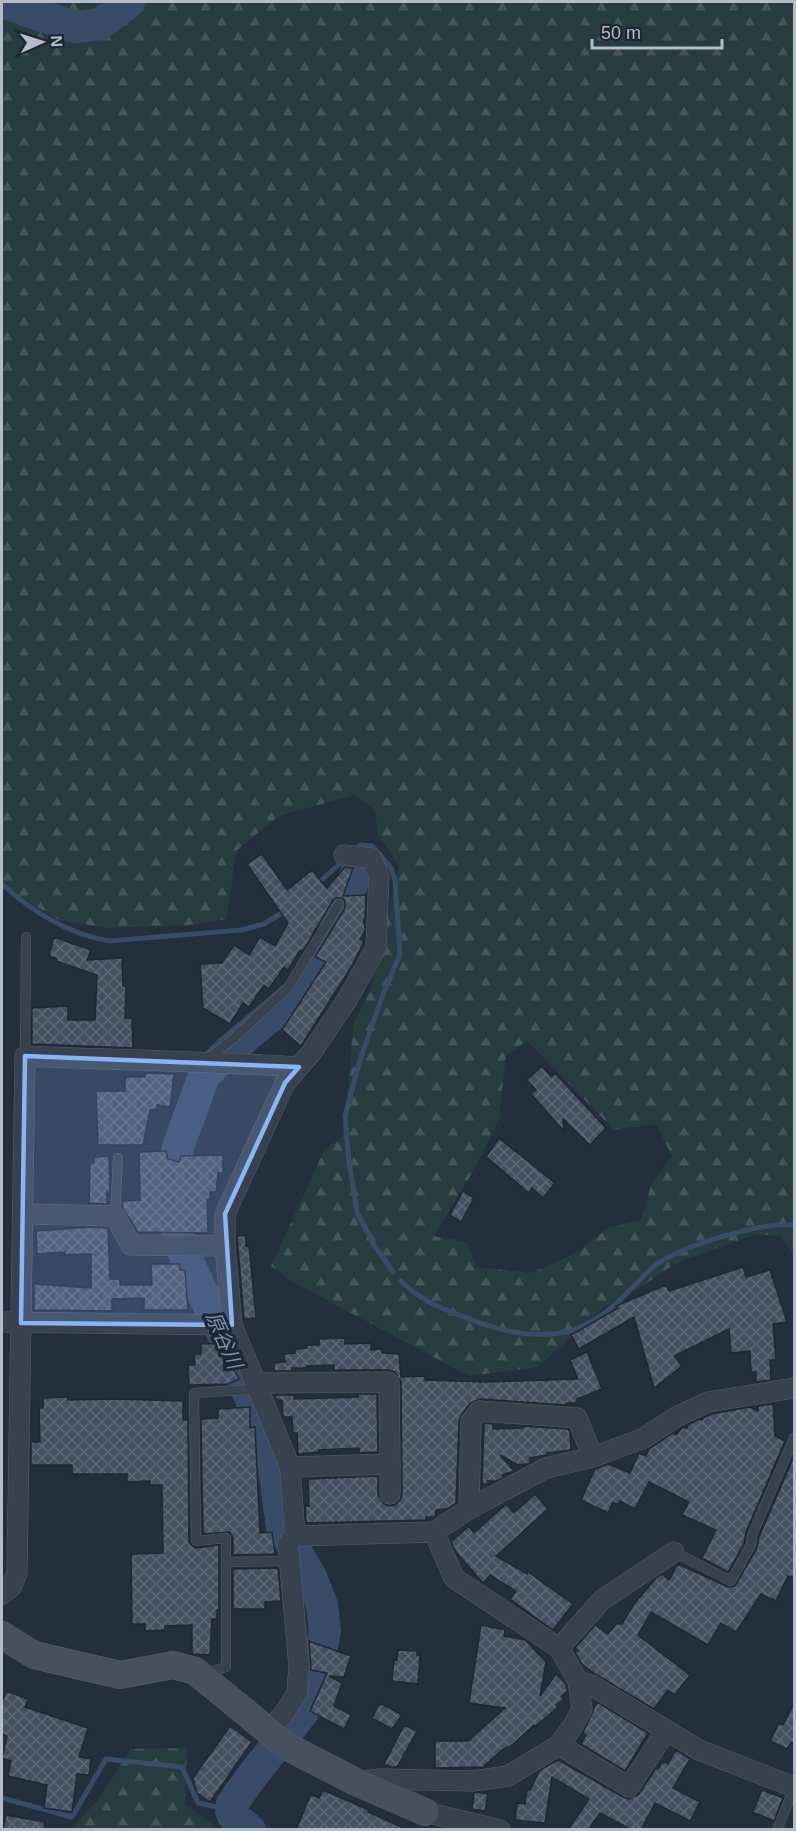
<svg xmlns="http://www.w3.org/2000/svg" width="796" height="1831" viewBox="0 0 796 1831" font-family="Helvetica,'Noto Sans JP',sans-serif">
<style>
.forest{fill:url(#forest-firs);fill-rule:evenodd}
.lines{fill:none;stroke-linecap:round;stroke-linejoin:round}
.stream{stroke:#394c67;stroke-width:5}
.river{stroke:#394c67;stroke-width:32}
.building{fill:url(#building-cross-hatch);stroke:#1f2835;stroke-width:1.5}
.lane-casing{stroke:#565f6c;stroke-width:10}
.street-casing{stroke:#565f6c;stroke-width:21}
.secondary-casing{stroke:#565f6c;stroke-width:28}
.lane{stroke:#38414e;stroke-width:9}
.street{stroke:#38414e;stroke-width:20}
.secondary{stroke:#465061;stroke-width:27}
.marked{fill:#8ab4f8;fill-opacity:0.2;stroke:#8ab4f8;stroke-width:4.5;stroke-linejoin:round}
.labels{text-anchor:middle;stroke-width:6;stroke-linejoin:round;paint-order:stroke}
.water-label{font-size:20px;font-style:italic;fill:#7c92b1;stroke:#1d2633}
</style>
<defs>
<pattern id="forest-firs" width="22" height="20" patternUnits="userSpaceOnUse" patternTransform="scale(1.5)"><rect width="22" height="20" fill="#263c3f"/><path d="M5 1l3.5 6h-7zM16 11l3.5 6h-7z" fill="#435659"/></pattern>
<pattern id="building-cross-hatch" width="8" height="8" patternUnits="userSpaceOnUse" patternTransform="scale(1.5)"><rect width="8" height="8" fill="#455162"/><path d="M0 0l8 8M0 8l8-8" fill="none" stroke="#5d6877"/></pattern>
</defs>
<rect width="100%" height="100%" fill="#242f3e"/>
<path class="forest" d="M2 2H794V1255L781 1236 756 1234 676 1263 640 1288 605 1306 538 1367 469 1376 295 1283 271 1266 324 1151 342 1137 349 1077 353 1025 371 988 399 866 378 835 375 810 354 795 279 816 236 851 227 919 189 925 107 928 59 920 2 886ZM527 1041 614 1130 656 1124 672 1156 652 1182 641 1220 608 1228 576 1253 531 1273 476 1267 467 1242 434 1236 472 1173 498 1122 506 1056Z
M187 1748 185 1805 219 1829H71L97 1801 131 1749Z"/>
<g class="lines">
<path class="stream" d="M353 852 360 845 372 846 391 868 395 880 400 954 384 992 360 1060 345 1116 349 1161 357 1212 373 1243 393 1272
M2 884C31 911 70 935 110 941L241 930 264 924 285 911
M317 884 344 860
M401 1281C423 1303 444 1309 472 1320 503 1332 537 1339 570 1331 581 1329 597 1318 606 1312 624 1299 636 1282 652 1268 678 1246 761 1222 794 1225
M2 1798 72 1817 106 1759 182 1767 198 1803 231 1810"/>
<path class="river" d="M2 2 75 27 100 24 129 2
M250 1830 233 1816 231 1810 232 1804 252 1776 303 1712 315 1679 325 1631 322 1605 311 1577 282 1527 271 1446 226 1341 185 1256 177 1234 175 1167 178 1147 204 1076 228 1052 297 994 330 943 359 866"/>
</g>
<path class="building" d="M262 854 287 890 312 870 327 888 345 867 353 868 343 896 366 895 365 918 363 922 365 924V931L360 939 364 941 353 964 301 1046 282 1030 326 962 315 957 345 908V901L342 898H336L333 900 303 951 301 950 299 952 288 970 284 967 269 989 264 985 249 1007 243 1003 230 1024 203 1008 200 964 222 963 234 945 249 955 260 937 275 946 288 923 247 864Z
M54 937 91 950 87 960 122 958 123 986H126L125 1018H132L133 1048 32 1044V1008L68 1006V1020H95L97 975 56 961 57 959 49 956Z
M542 1066 551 1077 555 1073 606 1128 590 1145 563 1119 564 1131 531 1094 536 1090 527 1080Z
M145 1073 174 1074 170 1107 157 1105 158 1109 150 1110 143 1145H98L96 1091H125V1077H145Z
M499 1138 555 1183 543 1198 532 1188 529 1193 486 1157Z
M166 1151 168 1159 179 1162 181 1156 223 1155V1173H218L216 1192H210V1200H207L208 1233 138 1232 122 1207 123 1201 140 1200 139 1152Z
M109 1156 110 1191 109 1195 107 1192V1204L89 1203 90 1163H94V1157Z
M463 1191 474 1198 461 1222 450 1215Z
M91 1227 108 1228 110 1279H120V1285H152L151 1264H180V1270H185L188 1310H144V1298L112 1299V1311L34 1310V1284L91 1288V1254L65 1255V1252L37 1254 36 1231Z
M246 1235V1246L249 1245 256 1318 244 1319 237 1236Z
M743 1267 746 1277 770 1270 787 1322 773 1324 776 1360H770L771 1380 756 1382V1372H751L750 1351 731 1353 729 1329 674 1356 682 1366 654 1388 634 1317 579 1349 571 1335 618 1308 616 1306 666 1285 669 1291Z
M345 1338V1344L371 1343V1350L381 1349 382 1353 399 1354 401 1377 425 1376V1380L487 1382 578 1379 570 1360 587 1352 602 1389 577 1399V1403H566V1405L480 1399 470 1403 462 1414 459 1421 456 1503 447 1509 436 1510 435 1517H426V1520L306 1523 305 1506H309L308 1479 378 1476V1495L384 1504 389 1506 395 1505 400 1500 402 1495 401 1382 395 1372 389 1370H334V1365L307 1366V1368H292V1371H274V1363L285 1362 284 1354 295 1353V1349L307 1348V1345H319V1339Z
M223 1343 224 1371 232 1366 239 1379 228 1384 189 1385 188 1365H195L194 1354H201V1344Z
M358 1394H377L378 1452 359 1453V1448L319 1450V1452L298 1454 297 1433H293L292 1417H283L282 1400H276L275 1395H294V1399L358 1397Z
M67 1397 68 1400 114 1399 183 1401V1420H188L189 1542 191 1545 196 1548 219 1545V1610H217V1619H212L210 1655 192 1654V1625L165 1626V1630L145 1631V1624H132L131 1554 163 1553 162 1485H150V1481L127 1482V1474H72V1465H31V1442H40L39 1408H43V1398Z
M773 1404 775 1436 785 1441 746 1532 744 1543 728 1572 702 1558 716 1530 682 1515 689 1502 649 1482 635 1509 620 1501 618 1505 613 1502 608 1513 581 1500 595 1469 608 1464 630 1473 639 1453 646 1456 649 1449 673 1433 676 1435 682 1428H687L688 1425 699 1419 702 1420 703 1418 712 1414 750 1407 758 1411V1406Z
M250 1407V1428L255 1427 260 1533 272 1532 275 1554 233 1555V1538L230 1532 203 1534 201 1419 218 1418V1409Z
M484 1423 493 1424V1429L523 1428V1426L568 1429 570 1432 571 1450 547 1453V1455L530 1458V1463L527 1464 518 1465 500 1455 514 1471 502 1475 503 1478 496 1481H487L489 1484H482Z
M795 1454V1578L788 1576 776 1601 761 1594 736 1632 721 1623 708 1645 651 1612 638 1635 690 1675 675 1695 668 1690 654 1709 595 1674 582 1664 574 1650 578 1651 575 1648 595 1625 608 1634 616 1624H622L634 1604 656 1578 662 1574 669 1580 678 1564 728 1587 735 1586 757 1548 759 1537Z
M535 1494 548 1509 496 1556 527 1574 528 1572 573 1604 553 1630 510 1599 516 1591 490 1575 483 1583 456 1552 451 1542 469 1526 474 1533 506 1504 514 1513Z
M278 1568 281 1601 265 1602V1609H233V1569Z
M481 1625 505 1630 504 1636 525 1640 546 1662 540 1696 556 1674 566 1684 567 1691 561 1696 564 1699 556 1705 558 1707 543 1720 535 1726 534 1725 512 1745 502 1750 483 1767 435 1768V1741H468L505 1708 469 1703Z
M309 1641 351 1656 344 1677 329 1676 342 1683 334 1706 351 1715 344 1729 310 1711 327 1673 311 1670Z
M398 1650 417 1651V1655H420L418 1684 392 1681 394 1659 397 1660Z
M6 1691 28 1699 25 1707 88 1728 79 1757 91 1759 89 1775 77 1774 72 1812 44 1808 47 1785 8 1776 11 1761 2 1758 7 1736 2 1734V1703Z
M597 1702 648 1733 625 1771 581 1744 586 1735 583 1733Z
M795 1702V1744L791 1742 787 1749 770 1741 779 1723 783 1725Z
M380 1703 402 1715 392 1729 372 1718Z
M404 1725 417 1731 397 1767H391L384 1764Z
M230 1726 252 1742 210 1802 197 1793 193 1778Z
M676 1750 690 1759 673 1788 700 1802 690 1821 655 1803 641 1830H632L600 1813 588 1830H568L589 1799 552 1777 545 1823 515 1820 517 1803 525 1804 527 1789 530 1790 540 1770 558 1760 623 1797 629 1799 639 1794 656 1768 658 1769 663 1761 668 1764Z
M323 1790 369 1810 368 1812 408 1830H296L311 1794 319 1798Z
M762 1790 783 1798 774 1821 753 1812Z
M478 1792 488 1794 485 1811 472 1809 474 1793Z
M6 1815 45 1822 44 1830H3Z"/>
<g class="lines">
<defs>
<path id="lane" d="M25 1056 26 937
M206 1060 234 1038 288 988 339 904
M115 1216 118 1158
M674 1552 731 1581 751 1545 752 1535 794 1438
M226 1562 290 1561
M204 1674 226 1667V1538L196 1541 194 1393 258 1389
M777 1830 794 1788"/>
<path id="street" d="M24 1214 115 1216 131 1245 225 1246
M2 1322 232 1325
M256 1383 389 1382 390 1464 290 1467
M390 1464V1494
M469 1509 471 1421 479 1411 577 1418 593 1457
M295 1536 434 1532
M2 1594 11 1587 17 1573 25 1056C116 1060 207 1061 299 1067
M559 1648 602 1600 674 1552
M578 1681 593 1686 699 1750 794 1787
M269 1731 285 1712 297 1693 299 1666 288 1544 295 1536 290 1467 232 1325 225 1246V1214L285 1083 311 1053 347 1000 376 948 379 876 371 858 344 855
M559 1745 629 1787 666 1731
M358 1782 380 1779 473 1781 508 1776 559 1745 573 1726 582 1709 578 1681 559 1648 454 1578 434 1532 469 1509 546 1468 593 1457 644 1438 676 1417 708 1402 794 1388
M425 1812 500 1830"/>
<path id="secondary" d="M2 1635 34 1655 120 1675 173 1665 195 1671 288 1747 356 1782 425 1812"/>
</defs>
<use href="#lane" class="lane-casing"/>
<use href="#street" class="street-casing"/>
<use href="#secondary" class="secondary-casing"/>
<use href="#lane" class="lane"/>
<use href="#street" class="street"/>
<use href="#secondary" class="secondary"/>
</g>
<path class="marked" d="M25 1056 299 1067 285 1083 225 1214 232 1325 21 1323Z"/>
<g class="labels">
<g class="water-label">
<text transform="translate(224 1340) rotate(66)" y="7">原谷川</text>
</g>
</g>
<rect width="796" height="1831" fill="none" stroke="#b4bcc9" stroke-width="6"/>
<g transform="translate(42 42) rotate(87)" stroke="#1d2633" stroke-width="4.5" paint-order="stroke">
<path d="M0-4.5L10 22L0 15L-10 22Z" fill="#b4bcc9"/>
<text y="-9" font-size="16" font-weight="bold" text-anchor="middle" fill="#b4bcc9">N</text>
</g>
<path d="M592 39v9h130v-9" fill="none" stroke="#b4bcc9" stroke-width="3"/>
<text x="601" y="39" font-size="18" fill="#b4bcc9" stroke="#1d2633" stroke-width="4.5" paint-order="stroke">50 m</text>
</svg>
